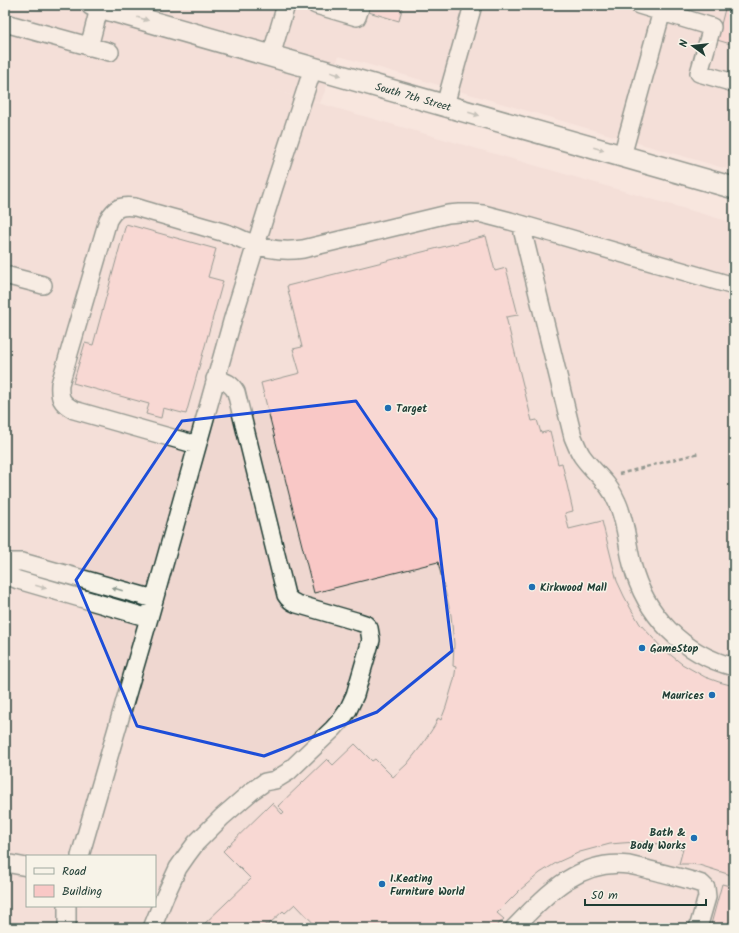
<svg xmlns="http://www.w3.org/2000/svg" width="739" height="933" viewBox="0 0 739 933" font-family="Kalam,sans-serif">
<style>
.built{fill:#efd7d0;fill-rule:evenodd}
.building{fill:#f9c8c6;stroke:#1f3d34}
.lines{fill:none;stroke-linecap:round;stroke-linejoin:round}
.minor-casing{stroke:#1f3d34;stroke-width:20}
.major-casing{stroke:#1f3d34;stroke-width:24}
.path{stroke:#1f3d34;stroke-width:2.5;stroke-dasharray:4 3;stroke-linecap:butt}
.minor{stroke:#f7f3e8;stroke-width:17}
.major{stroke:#f7f3e8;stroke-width:21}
.oneway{fill:#8b988e}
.marked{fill:none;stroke:#1d4ed8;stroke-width:3;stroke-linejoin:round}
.poi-dot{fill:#1f6fb2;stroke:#f7f3e8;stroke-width:1.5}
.labels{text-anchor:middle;stroke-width:3;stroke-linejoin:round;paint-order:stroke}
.street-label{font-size:11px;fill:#1f3d34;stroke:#f7f3e8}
.poi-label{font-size:11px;font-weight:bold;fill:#1f3d34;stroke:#f7f3e8;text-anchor:start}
</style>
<rect width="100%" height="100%" fill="#f8e6de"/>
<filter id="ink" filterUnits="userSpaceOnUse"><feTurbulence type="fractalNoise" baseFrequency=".025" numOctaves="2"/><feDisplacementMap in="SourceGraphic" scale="8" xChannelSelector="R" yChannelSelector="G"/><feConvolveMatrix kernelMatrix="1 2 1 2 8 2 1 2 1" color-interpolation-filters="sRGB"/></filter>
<g filter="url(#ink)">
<path class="built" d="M5 5H734V171L339 56 320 103 259 86 734 223V928H5ZM27 856H155V906H27Z"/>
<path class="building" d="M367 5H403L399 21 365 11Z
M726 5H734V45L717 40Z
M126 224 216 249 208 277 223 281 186 414 163 408 161 418 146 414 149 404 73 383 85 343 93 345Z
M486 236 495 271 506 268 518 315 506 317 532 421 537 420 541 433 550 431 558 464 562 463 573 511 565 513 569 529 602 521 617 581 624 596 631 609 640 624 662 648 682 664 705 677 719 682 734 686V876L699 865 689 864H679L683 849 666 845 651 843 637 842 622 843 610 844 580 852 556 863 540 873 520 890 497 913 504 919 494 928H318L295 904 285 913 283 911 268 925 266 924 261 928H200L251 879 223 851 272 803 282 814 284 812 278 806 327 759 333 765 355 744 372 761 375 759 393 777 407 764 422 745 435 725 438 718 441 720 446 707 454 680 456 667 453 666 454 644 451 615 438 562 314 593 261 383 300 373 293 349 302 347 287 286Z
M722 884 734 887V928H710Z"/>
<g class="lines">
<defs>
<path id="minor" d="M316 5 357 17 361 5
M639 5 712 27 699 73 734 83
M5 23 110 52
M89 47 100 5
M271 56 286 5
M445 105 473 5
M622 156 662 11
M524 225 523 233 525 241 573 437C576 444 578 450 582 456 594 473 609 482 617 502 626 521 627 544 632 564 645 615 683 654 734 667
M5 275 43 285
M197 445 74 410C61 403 59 398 60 384L108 220C115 208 120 205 135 207 167 217 200 225 232 235 237 237 241 239 246 241 264 249 284 252 303 249L448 214 459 213H471L483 214 510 221 734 286
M5 562H22L154 599
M5 572 11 577 18 580 149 618
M80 856 149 618 233 318 274 187 313 68
M5 863 27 867
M67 928V906
M152 928 165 896 178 868 187 855 196 843 222 817 252 791 265 782 275 780 288 772 333 729 341 720 348 710 355 695 371 640 369 628 365 624 359 622 297 604C292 602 289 600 286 595L236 392C230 382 226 382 215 379
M514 928C545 896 579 858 629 865 639 867 649 870 658 872 673 876 688 879 702 884L706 888 707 897 698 928"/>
<g id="major">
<path id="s1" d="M92 5 734 188"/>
</g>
</defs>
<use href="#minor" class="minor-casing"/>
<use href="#major" class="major-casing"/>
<path class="path" d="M619 474 699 453"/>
<use href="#minor" class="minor"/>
<use href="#major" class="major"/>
</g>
<defs><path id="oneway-solid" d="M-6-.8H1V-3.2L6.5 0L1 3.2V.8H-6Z"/></defs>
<g class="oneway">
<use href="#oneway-solid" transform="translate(143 19) rotate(16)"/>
<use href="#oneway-solid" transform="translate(336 74) rotate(16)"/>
<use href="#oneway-solid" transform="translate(474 114) rotate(16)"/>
<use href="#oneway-solid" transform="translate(599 149) rotate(16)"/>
<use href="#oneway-solid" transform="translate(41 587) rotate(16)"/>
<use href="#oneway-solid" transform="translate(117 589) rotate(-164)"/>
</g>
</g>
<path d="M0 0H739V933H0ZM356 401 436 519 452 651 377 712 264 756 137 726 76 580 182 421Z" fill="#f8e6de" fill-opacity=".55" fill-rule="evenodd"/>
<path class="marked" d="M356 401 436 519 452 651 377 712 264 756 137 726 76 580 182 421Z"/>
<g class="poi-dot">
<circle cx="388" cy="408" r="4"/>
<circle cx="532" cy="587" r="4"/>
<circle cx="642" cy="648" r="4"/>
<circle cx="712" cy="695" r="4"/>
<circle cx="694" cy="838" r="4"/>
<circle cx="382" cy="884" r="4"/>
</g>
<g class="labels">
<g class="street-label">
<text dy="4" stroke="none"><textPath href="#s1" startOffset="334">South 7th Street</textPath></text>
</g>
<g class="poi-label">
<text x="396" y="412">Target</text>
<text x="540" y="591">Kirkwood Mall</text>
<text x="650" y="652">GameStop</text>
<text x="704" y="699" text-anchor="end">Maurices</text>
<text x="686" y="836" text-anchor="end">Bath &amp;<tspan x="686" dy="13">Body Works</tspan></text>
<text x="390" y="882">I.Keating<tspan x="390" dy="13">Furniture World</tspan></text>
</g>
</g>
<rect width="739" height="933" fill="none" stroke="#f7f3e8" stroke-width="20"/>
<rect x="10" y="10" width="719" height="913" fill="none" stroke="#1f3d34" stroke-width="1.5" filter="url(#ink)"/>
<rect x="26" y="855" width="130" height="52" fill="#f7f3e8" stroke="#a1aaa0"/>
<rect x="34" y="868" width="20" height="6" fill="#f7f3e8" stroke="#a1aaa0"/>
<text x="62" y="875" font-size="12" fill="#1f3d34">Road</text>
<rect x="34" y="885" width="20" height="12" fill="#f9c8c6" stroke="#a1aaa0"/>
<text x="62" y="895" font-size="12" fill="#1f3d34">Building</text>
<g transform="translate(693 46) rotate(285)" stroke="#f7f3e8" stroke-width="3" paint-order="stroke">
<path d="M0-3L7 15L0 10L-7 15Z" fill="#1f3d34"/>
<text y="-6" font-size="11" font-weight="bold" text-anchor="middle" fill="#1f3d34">N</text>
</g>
<path d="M585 899v6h121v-6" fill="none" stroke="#1f3d34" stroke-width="2"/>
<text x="591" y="899" font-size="12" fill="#1f3d34" stroke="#f7f3e8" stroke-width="3" paint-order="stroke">50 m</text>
</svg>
